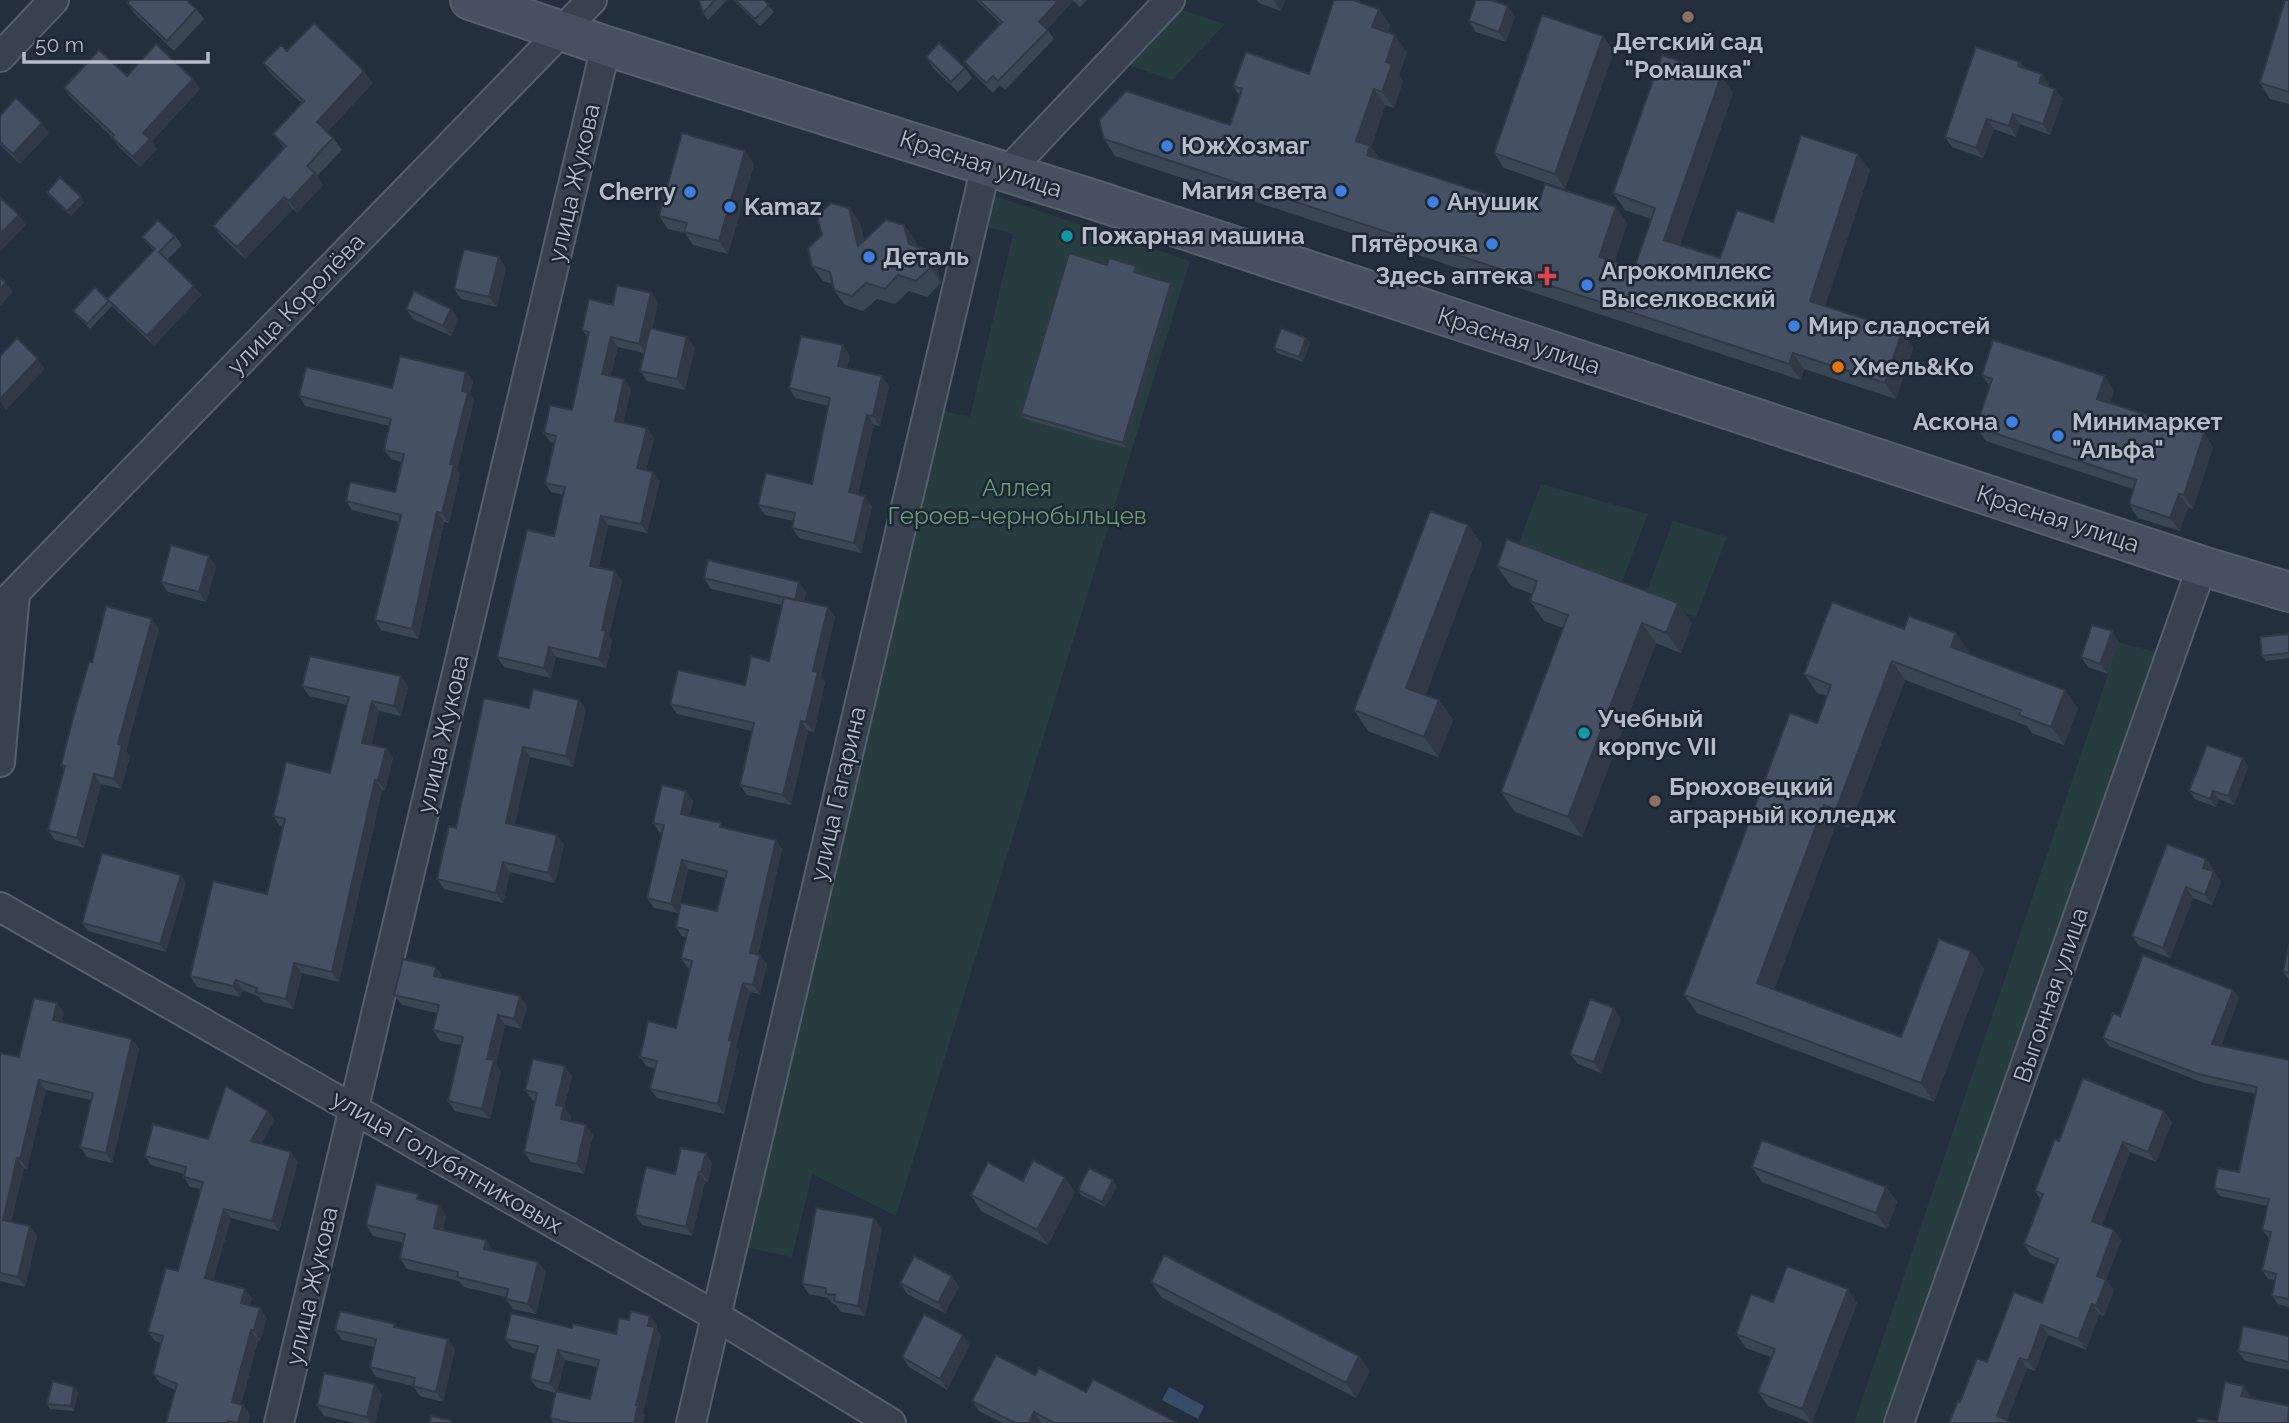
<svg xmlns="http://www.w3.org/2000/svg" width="2289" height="1423" viewBox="0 0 2289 1423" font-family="Raleway,sans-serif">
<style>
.green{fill:#263c3f}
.water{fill:#394c67}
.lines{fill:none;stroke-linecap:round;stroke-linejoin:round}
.street-casing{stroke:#565f6c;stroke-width:32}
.secondary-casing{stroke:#565f6c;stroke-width:42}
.street{stroke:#38414e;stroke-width:28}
.secondary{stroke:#465061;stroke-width:38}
.wall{fill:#3b4654;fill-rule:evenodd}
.shaded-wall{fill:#303945}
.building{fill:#455162;stroke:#303945;stroke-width:2}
.education-dot{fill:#8d6e63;stroke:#1d2633;stroke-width:2.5}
.shop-dot{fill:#3f7fe0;stroke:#1d2633;stroke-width:2.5}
.culture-dot{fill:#0f9aa8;stroke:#1d2633;stroke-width:2.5}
.health-dot{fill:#e0444e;stroke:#1d2633;stroke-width:2.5}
.food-dot{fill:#e8710a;stroke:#1d2633;stroke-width:2.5}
.labels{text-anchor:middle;stroke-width:5;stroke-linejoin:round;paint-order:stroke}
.poi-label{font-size:24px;font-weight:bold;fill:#b4bcc9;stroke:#1d2633;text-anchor:start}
.street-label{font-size:24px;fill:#b4bcc9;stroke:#1d2633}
.park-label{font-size:24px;fill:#6b9a76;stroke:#1d2633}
</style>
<rect width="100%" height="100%" fill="#242f3e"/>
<path class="green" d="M1179 9 1225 24 1172 80 1128 65Z
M994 196 1190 261 896 1216 812 1174 792 1257 744 1247 943 411 970 417 1013 234 987 227Z
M1541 484 1648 514 1619 589 1516 550Z
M1673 521 1727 537 1696 617 1644 598Z
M2119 642 2159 653 1885 1423H1854Z"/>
<path class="water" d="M1169 1387 1204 1406 1198 1419 1162 1400Z"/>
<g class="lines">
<defs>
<path id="street" d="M0 57 54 0
M1007 172 1170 0
M0 608 592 0
M0 762 15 593
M0 907 716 1316 891 1423
M279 1423 606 46
M691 1423 986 166
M1899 1423 2202 566"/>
<path id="secondary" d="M470 0 606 46 1098 201 2202 566 2289 592"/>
</defs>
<use href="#street" class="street-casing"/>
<use href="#secondary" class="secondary-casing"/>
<use href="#street" class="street"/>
<use href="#secondary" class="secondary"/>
</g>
<path class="wall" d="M699 0H727L708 20 703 13Z
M733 0H764L774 12 760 26Z
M976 0H1087L1080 7 1073 1 1047 29 1054 39 1005 90 1000 85 993 93 971 71 964 62 1001 24Z
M1257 0H1285L1281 11 1259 3Z
M2289 0V104L2270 99 2260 83Z
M127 3 196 9 204 19 174 51 134 13Z
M1379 9 1390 26 1388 33 1407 52 1399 75 1403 81 1394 108 1385 105 1371 147 1380 159 1536 210 1616 207 1627 223 1614 262 1634 269 1651 219 1625 210 1613 193 1721 76 1733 93 1680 245 1720 258 1773 222 1870 170 1825 306 1902 331 1913 348 1896 399 1804 369 1801 380 1115 156 1104 139 1230 125 1240 96 1233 86 1309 74Z
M1515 16 1506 42 1476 32 1469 21Z
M287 51 373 83 327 132 333 138 342 150 317 176 323 185 297 213 293 209 245 259 222 237 213 226 284 148 273 134 302 103 272 75 263 63Z
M1614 51 1565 189 1504 168 1494 153Z
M926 57 965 68 972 78 958 92 933 68Z
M2020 62 2024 68 2042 74 2049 84 2048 86 2055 89 2063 99 2050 135 2020 124 2016 137 1994 129 1983 158 1952 147 1945 137Z
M127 76 193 79 200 89 152 141 157 149 140 167 119 147 112 137 71 98 64 88Z
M0 116 49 133 20 164 0 145Z
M754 164 728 254 693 245 685 233 668 229 659 216Z
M47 192 81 197 84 202 71 216 51 197Z
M849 208 860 223 864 240 904 225 915 240 916 246 937 265 941 283 927 297 909 291 895 304 877 299 863 311 845 305 834 290 833 284 823 281 812 266 822 235Z
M175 236 182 245 167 260 201 295 154 346 112 306 90 329 77 316 73 311 107 298 153 250 142 237Z
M1107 265 1136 266 1139 271 1138 273 1174 288 1126 448 1025 419 1021 414Z
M506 267 497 307 461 299 454 289Z
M651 293 658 303 652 329 695 347 685 390 647 381 640 371 644 353 618 347 610 376 631 389 623 423 654 438 646 470 660 481 647 533 608 525 599 567 615 571 622 581 609 636 612 641 606 668 556 657 551 678 504 667 497 657 554 536 563 495 551 492 545 483 554 443 550 442 544 433 572 410 588 338 582 330 613 305Z
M406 309 459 319 451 336 413 319Z
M1306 338 1310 343 1303 362 1277 353 1274 348Z
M850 355 847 368 889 386 880 426 874 425 858 494 872 506 861 553 799 538 792 528 794 521 765 515 758 505 812 484 829 406 795 398 789 388Z
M1982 375 2114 390 2110 403 2204 433 2213 447 2193 509 2188 507 2180 531 2138 518 2129 504 2133 489 1986 441 1976 427 1990 387Z
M473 381 470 395 474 401 457 470 460 474 449 523 444 522 418 639 381 630 375 620 399 522 352 510 346 501 395 492 402 462 391 459 384 450 390 426 305 406 299 396Z
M1468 525 1482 545 1425 695 1439 700 1453 720 1438 757 1368 731 1354 710Z
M216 566 206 602 168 592 161 582Z
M1497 566 1692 623 1681 653 1656 643 1582 837 1515 812 1501 792 1563 628 1544 621 1530 601 1533 594 1511 586Z
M704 578 799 582 806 592 804 602 828 607 835 617 821 677 825 682 814 732 808 731 791 805 747 795 740 785 752 731 677 714 670 704 745 685 769 661 782 605 711 589Z
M159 629 126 751 130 756 121 789 101 784 84 848 55 840 48 830 64 769 61 765 92 662Z
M1904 629 1956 633 1969 652 1968 654 2078 708 2064 745 2032 733 2027 726 1905 680 1849 828 1836 824 1774 989 1901 1037 1971 951 1984 969 1934 1102 1697 1013 1684 995 1817 723 1827 696 1817 693 1804 674Z
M2289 634V658L2266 661 2262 656Z
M2119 642 2108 674 2088 667 2081 657Z
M401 676 408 687 401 716 379 711 371 745 393 758 385 791 382 790 339 982 302 973 293 1009 263 1002 259 997 243 990 240 997 197 987 190 976 267 894 283 827 280 826 273 816 330 773 347 705 309 696 302 686Z
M579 700 586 710 573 767 530 757 514 825 557 835 564 845 555 883 510 872 503 903 444 889 437 879 456 828 529 708Z
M2243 758 2248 767 2234 805 2219 799 2216 807 2195 799 2189 791Z
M686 791 693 801 689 816 724 828 776 840 782 849 758 955 767 964 760 994 750 992 736 1047 739 1050 724 1114 657 1098 650 1089 655 1068 646 1066 640 1057 676 1028 690 968H688L681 958 686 937 682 936 676 927 717 911 725 878 688 869 678 913 654 908 647 898 662 833 659 832 653 823Z
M2206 859 2221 882 2212 905 2193 898 2170 958 2139 946 2132 936Z
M181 875 186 883 166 952 88 931 82 923Z
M2289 945V980L2283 971Z
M436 967 443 977V979L527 1006 521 1029 505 1025 496 1064 501 1071 490 1119 455 1111 448 1101 461 1045 440 1041 433 1030 437 1013 402 1005 394 995Z
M2233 990 2239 998 2221 1046 2289 1060V1307L2278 1304 2272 1296 2275 1280 2268 1279 2262 1270 2269 1238 2262 1230 2268 1206 2220 1196 2214 1188 2239 1172 2256 1094 2204 1083 2109 1046 2103 1038 2120 1016Z
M57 1003 64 1013 62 1022 132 1039 139 1049 112 1163 87 1157 80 1147 91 1100 46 1090 27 1169 24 1168 11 1222 30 1226 37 1236 25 1287 0 1281V1053L19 1057Z
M1621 1019 1601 1073 1578 1064 1570 1054Z
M572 1076 564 1107 571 1116 570 1121 586 1125 593 1135 584 1174 531 1162 524 1152 535 1101 532 1100 525 1090Z
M275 1120 261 1144 298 1162 279 1231 231 1218 213 1280 252 1298 250 1305 267 1318 260 1341 258 1340 241 1405H243L250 1415 248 1423H166L175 1390 160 1383 153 1374 161 1343 155 1341 148 1332 178 1271 201 1189 190 1187 184 1177V1174L151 1165 145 1156Z
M2172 1122 2156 1162 2130 1152 2111 1200 2102 1225 2121 1240 2106 1280 2114 1290 2104 1316 2099 1314 2086 1350 2048 1335 2035 1371 2027 1368 2007 1420 2011 1423H1949L1960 1402 1987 1362 2042 1303 2056 1265 2031 1255 2024 1244 2041 1200 2035 1191 2059 1141Z
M706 1153 712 1163 708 1182 705 1181 692 1236 642 1225 635 1215 675 1174Z
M1752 1167 1886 1187 1897 1202 1887 1229 1762 1182Z
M1023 1181 1075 1192 1048 1245 981 1211 971 1195Z
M1117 1186 1105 1207 1081 1195 1078 1190Z
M423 1201 439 1205 446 1215 443 1230 546 1272 536 1314 513 1309 506 1299V1297L464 1287 459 1281 407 1269 400 1258 404 1243 373 1236 366 1225Z
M874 1218 882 1229 865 1316 841 1312 836 1305 833 1304 828 1298 809 1294 802 1284Z
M952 1276 959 1287 945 1313 907 1294 900 1283Z
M1151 1282 1370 1371 1356 1398 1161 1297Z
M1773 1302 1857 1303 1812 1423 1768 1406 1758 1392 1771 1357 1746 1348 1736 1334Z
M650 1316 657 1326 656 1329 661 1336 643 1413 645 1415 643 1423H553L550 1418 556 1393 537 1388 530 1379 536 1354 512 1348 505 1339 572 1328 616 1334 629 1320ZM565 1360 597 1367 590 1399 557 1392Z
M398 1327 455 1349 443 1402 420 1396 413 1386 376 1377 370 1367 374 1347 342 1340 335 1330Z
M2289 1336V1370L2245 1361 2238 1351Z
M970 1345 947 1390 909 1367 902 1357Z
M1035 1375 1086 1392 1178 1423H1003L979 1411 972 1401Z
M78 1392 74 1411 50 1409 47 1404Z
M382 1394 375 1423H355L324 1416 317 1405Z"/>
<path class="shaded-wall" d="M1059 0H1073V1L1046 31 1039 22Z
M1274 0H1285L1281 11 1274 1Z
M1508 6 1515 16 1506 42 1499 32Z
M1379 9 1390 26 1384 44 1372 27Z
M1395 35 1407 52 1399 75 1403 81 1394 108 1382 92 1386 62Z
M1603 36 1614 51 1565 189 1555 174Z
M364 71 373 83 325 134 317 122Z
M2042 74 2049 84 2046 93 2039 83Z
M1721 76 1733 93 1676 256 1664 240Z
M193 79 200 89 152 141 157 149 140 167 133 157 143 133Z
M1374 89 1385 105 1371 147 1382 162 1379 171 1356 141Z
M2055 89 2063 99 2050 135 2043 124Z
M2013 114 2020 124 2016 137 2009 126Z
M1987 119 1994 129 1983 158 1976 148Z
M42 123 49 133 20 164 13 154Z
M745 151 754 164 728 254 719 241Z
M1858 154 1870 170 1821 318 1810 301Z
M315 173 323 185 297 213 289 201Z
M81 197 84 202 71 216 67 211Z
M284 197 293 209 245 259 237 247Z
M1616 207 1627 223 1611 274 1599 257Z
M849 208 860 223 868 261 858 246Z
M19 215 26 225 0 252V234Z
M904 225 915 240 919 259 909 244Z
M926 250 937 265 941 283 930 268Z
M499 257 506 267 497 307 489 297Z
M1136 266 1139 271 1137 277 1134 272Z
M6 283 13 292 0 306V289Z
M1171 283 1174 288 1126 448 1123 443Z
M194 286 201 295 154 346 147 336Z
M651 293 658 303 646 353 639 344Z
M451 309 459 319 451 336 443 326Z
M1902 331 1913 348 1896 399 1885 383Z
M611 337 618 347 609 384 602 374Z
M687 337 695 347 685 390 677 379Z
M1306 338 1310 343 1303 362 1299 357Z
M843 345 850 355 845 376 838 366Z
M1793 353 1804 369 1801 380 1789 364Z
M38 359 45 369 6 410 0 401V399Z
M466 372 473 381 470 395 474 401 457 470 460 474 449 523 442 513 462 391Z
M882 376 889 386 880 426 873 416Z
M2105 376 2114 390 2107 412 2097 399Z
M624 379 631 389 622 430 615 421Z
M867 415 874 425 856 502 849 492Z
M647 428 654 438 644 478 637 468Z
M2204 433 2213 447 2193 509 2184 495Z
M653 472 660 481 647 533 641 524Z
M2179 494 2188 507 2180 531 2170 518Z
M865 496 872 506 861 553 854 543Z
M437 512 444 522 418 639 412 629Z
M601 516 608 525 597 575 590 566Z
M1468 525 1482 545 1421 708 1406 688Z
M209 556 216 566 206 602 199 592Z
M615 571 622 581 609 636 612 641 606 668 599 659 602 630Z
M799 582 806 592 802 610 795 600Z
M1678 603 1692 623 1681 653 1666 633Z
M828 607 835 617 821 677 825 682 814 732 806 722 813 671Z
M152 619 159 629 126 751 130 756 121 789 114 779 118 744Z
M1642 623 1656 643 1582 837 1568 817Z
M2112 631 2119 642 2108 674 2100 664Z
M1956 633 1969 652 1964 666 1951 647Z
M549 647 556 657 551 678 544 668Z
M1892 661 1905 680 1849 828 1836 810Z
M401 676 408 687 401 716 394 706Z
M2065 690 2078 708 2064 745 2051 727Z
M579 700 586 710 573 767 566 756Z
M1439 700 1453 720 1438 757 1424 737Z
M372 701 379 711 370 753 362 743Z
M801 721 808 731 791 805 783 795Z
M523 747 530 757 513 833 506 823Z
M386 748 393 758 385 791 378 781Z
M2243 758 2248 767 2234 805 2228 796Z
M94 774 101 784 84 848 77 838Z
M375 780 382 790 339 982 332 972Z
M686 791 693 801 688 823 681 814Z
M2213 791 2219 799 2216 807 2210 799Z
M1824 805 1836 824 1770 1001 1757 983Z
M557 835 564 845 555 883 548 873Z
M776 840 782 849 756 962 750 953Z
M2206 859 2213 870 2210 878 2203 868Z
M682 860 688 869 678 913 671 904Z
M503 862 510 872 503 903 496 893Z
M2214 871 2221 882 2212 905 2205 895Z
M181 875 186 883 166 952 160 944Z
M2186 887 2193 898 2170 958 2163 948Z
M1971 951 1984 969 1934 1102 1921 1083Z
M760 955 767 964 760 994 753 985Z
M294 963 302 973 293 1009 286 999Z
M436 967 443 977 441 987 434 976Z
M236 980 243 990 240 997 233 986Z
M743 983 750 992 736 1047 739 1050 724 1114 718 1104 729 1040Z
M2233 990 2239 998 2218 1053 2212 1044Z
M520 996 527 1006 521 1029 514 1019Z
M57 1003 64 1013 60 1030 53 1020Z
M1614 1008 1621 1019 1601 1073 1594 1062Z
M498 1015 505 1025 496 1064 501 1071 490 1119 482 1109 487 1059Z
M132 1039 139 1049 112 1163 106 1153Z
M565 1066 572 1076 564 1107 571 1116 568 1129 561 1119 556 1105Z
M39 1080 46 1090 27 1169 20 1159Z
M268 1111 275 1120 257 1151 251 1141Z
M2164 1111 2172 1122 2156 1162 2148 1152Z
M586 1125 593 1135 584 1174 577 1164Z
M2123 1142 2130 1152 2100 1232 2092 1221Z
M291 1152 298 1162 279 1231 272 1221Z
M706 1153 712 1163 708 1182 701 1172Z
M17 1158 24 1168 9 1230 3 1220Z
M699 1172 705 1181 692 1236 686 1227Z
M1065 1177 1075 1192 1048 1245 1037 1230Z
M1113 1180 1117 1186 1105 1207 1102 1202Z
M1886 1187 1897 1202 1887 1229 1876 1213Z
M439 1205 446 1215 441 1238 434 1228Z
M224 1209 231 1218 211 1288 205 1278Z
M874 1218 882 1229 865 1316 858 1306Z
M30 1226 37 1236 25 1287 18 1277Z
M2114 1230 2121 1240 2106 1280 2114 1290 2104 1316 2096 1306 2097 1276Z
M486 1240 493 1250 491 1260 484 1249Z
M538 1262 546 1272 536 1314 528 1304Z
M952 1276 959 1287 945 1313 938 1303Z
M245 1289 252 1298 248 1312 241 1303Z
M1848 1289 1857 1303 1812 1423 1802 1409Z
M2092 1304 2099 1314 2086 1350 2078 1339Z
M260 1308 267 1318 260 1341 254 1331Z
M650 1316 657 1326 656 1329 661 1336 643 1413 645 1415 643 1423H634Z
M2041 1325 2048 1335 2035 1371 2028 1361Z
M251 1330 258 1340 239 1412 232 1402Z
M963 1335 970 1345 947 1390 940 1379Z
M448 1339 455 1349 443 1402 436 1392Z
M558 1350 565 1360 557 1393 550 1384Z
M1359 1356 1370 1371 1356 1398 1346 1383Z
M2020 1358 2027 1368 2006 1423 1997 1416Z
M375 1384 382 1394 375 1423H371L367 1417Z
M2244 1386 2250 1395 2248 1406 2241 1396Z
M74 1387 78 1392 74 1411 71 1406Z
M243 1405 250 1415 248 1423H238Z
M1034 1412 1041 1423H1029Z"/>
<path class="building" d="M130 0H187L196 9 167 41 127 3Z
M699 0H715L703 13Z
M735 0H764L769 5 755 19Z
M979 0H1059L1039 22 1048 30 998 81 993 76 986 83 964 62 1002 22Z
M1334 0H1353L1379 9 1372 27 1395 35 1386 62 1392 64 1382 92 1374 89 1356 141 1370 146 1367 155 1536 210 1545 184 1616 207 1599 257 1634 269 1655 208 1613 193 1662 55 1721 76 1664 240 1720 258 1737 210 1773 222 1801 135 1858 154 1810 301 1902 331 1885 383 1793 353 1789 364 1104 139 1099 120 1126 91 1230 125 1242 89 1233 86 1246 52 1309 74Z
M1476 0H1491L1508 6 1499 32 1469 21Z
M2285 0H2289V92L2260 83Z
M1542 15 1603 36 1555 174 1494 153Z
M314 23 364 71 317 122 333 138 307 166 315 173 289 201 284 197 237 247 213 226 286 146 273 134 304 101 263 63 281 45 287 51Z
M939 43 965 68 951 82 926 57Z
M156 44 193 79 143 133 150 139 133 157 112 137 114 135 64 88 99 50 127 76Z
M1976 47 2020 62 2018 66 2042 74 2039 83 2055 89 2043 124 2013 114 2009 126 1987 119 1976 148 1945 137Z
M16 98 42 123 13 154 0 142V116Z
M682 133 745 151 719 241 684 232 687 223 659 216Z
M60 177 81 197 67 211 47 192Z
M0 197 19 215 0 234Z
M831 203 849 208 858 246 886 220 904 225 909 244 926 250 930 268 916 281 898 275 885 289 866 283 852 296 834 290 830 272 812 266 808 248 822 235 817 216Z
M158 220 175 236 159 252 194 286 147 336 107 299 155 249 142 237Z
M464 249 499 257 489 297 454 289Z
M1069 253 1107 265 1109 258 1136 266 1134 272 1171 283 1123 443 1021 414Z
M0 277 6 283 0 289Z
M617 285 651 293 639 344 611 337 602 374 624 379 615 421 647 428 637 468 653 472 641 524 601 516 590 566 615 571 602 630 606 631 599 659 549 647 544 668 497 657 527 530 554 536 565 487 545 483 556 436 544 433 550 405 572 410 589 332 582 330 589 299 613 305Z
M95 287 109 301 87 324 73 311Z
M414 291 451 309 443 326 406 309Z
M650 328 687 337 677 379 640 371Z
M1281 328 1306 338 1299 357 1274 348Z
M801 336 843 345 838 366 882 376 873 416 867 415 849 492 865 496 854 543 792 528 795 513 758 505 766 473 812 484 830 398 789 388Z
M17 338 38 359 0 399V356Z
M1993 340 2105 376 2097 399 2204 433 2184 495 2179 494 2170 518 2129 504 2136 480 1976 427 1992 379 1982 375Z
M400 356 466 372 462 391 468 392 450 464 454 465 442 513 437 512 412 629 375 620 401 515 346 501 350 482 395 492 404 454 384 450 391 419 299 396 306 367 392 388Z
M1430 511 1468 525 1406 688 1439 700 1424 737 1354 710Z
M1507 539 1678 603 1666 633 1642 623 1568 817 1501 792 1568 615 1530 601 1537 581 1497 566Z
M171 545 209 556 199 592 161 582Z
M708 560 799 582 795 600 704 578Z
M784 597 828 607 813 671 818 672 806 722 801 721 783 795 740 785 754 723 670 704 678 670 745 685 751 656 769 661Z
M1832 602 1904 629 1909 616 1956 633 1951 647 2065 690 2051 727 2019 715 2021 710 1892 661 1836 810 1824 805 1757 983 1901 1037 1939 939 1971 951 1921 1083 1684 995 1790 713 1817 723 1831 685 1804 674Z
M106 606 152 619 118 744 122 745 114 779 94 774 77 838 48 830 65 766 61 765 77 703 89 662H92Z
M2092 625 2112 631 2100 664 2081 657Z
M2289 634V653L2262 656 2260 637Z
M310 656 401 676 394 706 372 701 362 743 386 748 378 781 375 780 332 972 294 963 286 999 256 992 257 988 236 980 233 986 190 976 213 881 267 894 285 819 273 816 286 762 330 773 349 697 302 686Z
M533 689 579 700 566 756 523 747 506 823 557 835 548 873 503 862 496 893 437 879 449 826 456 828 484 698 529 708Z
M2207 745 2243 758 2228 796 2213 791 2210 799 2189 791Z
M662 785 686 791 681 814 721 823 720 827 776 840 750 953 760 955 753 985 743 983 729 1040 732 1041 718 1104 650 1089 657 1061 640 1057 648 1021 676 1028 692 961 681 958 688 930 676 927 681 903 717 911 727 871 682 860 671 904 647 898 664 825 653 823Z
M2167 844 2206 859 2203 868 2214 871 2205 895 2186 887 2163 948 2132 936Z
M102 853 181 875 160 944 82 923Z
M2289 945V973L2283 971Z
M2143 955 2233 990 2212 1044 2289 1060V1299L2272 1296 2276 1274 2262 1270 2271 1232 2262 1230 2269 1199 2214 1188 2218 1168 2239 1172 2257 1087 2198 1074 2103 1038 2113 1013 2120 1016Z
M403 959 436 967 434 976 520 996 514 1019 498 1015 487 1059 494 1060 482 1109 448 1101 463 1037 433 1030 439 1005 394 995Z
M34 998 57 1003 53 1020 132 1039 106 1153 80 1147 93 1093 39 1080 20 1159 17 1158 3 1220 30 1226 18 1277 0 1273V1053L19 1057Z
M1590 999 1614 1008 1594 1062 1570 1054Z
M533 1059 565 1066 556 1105 564 1106 561 1119 586 1125 577 1164 524 1152 537 1093 525 1090Z
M2083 1078 2164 1111 2148 1152 2123 1142 2092 1221 2114 1230 2097 1276 2106 1280 2096 1306 2092 1304 2078 1339 2041 1325 2028 1361 2020 1358 1997 1416 2009 1421 2008 1423H1949L1958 1401 1960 1402 1977 1358 1987 1362 2014 1292 2042 1303 2058 1259 2024 1244 2043 1194 2035 1191 2055 1139 2059 1141Z
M226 1086 268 1111 251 1141 291 1152 272 1221 224 1209 205 1278 245 1289 241 1303 260 1308 254 1331 251 1330 232 1402 243 1405 238 1423 228 1421V1423H166L177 1384 153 1374 163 1336 148 1332 166 1268 178 1271 203 1182 184 1177 186 1167 145 1156 153 1124 208 1139Z
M1762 1140 1886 1187 1876 1213 1752 1167Z
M681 1148 706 1153 701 1172H699L686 1227 635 1215 646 1167 675 1174Z
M1033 1160 1065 1177 1037 1230 971 1195 988 1162 1023 1181Z
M1089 1168 1113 1180 1102 1202 1078 1190Z
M376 1184 418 1194 417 1199 439 1205 434 1228 486 1240 484 1249 538 1262 528 1304 506 1299 508 1289 457 1277 458 1272 400 1258 405 1234 366 1225Z
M816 1208 874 1218 858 1306 834 1301 835 1295 826 1294V1288L802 1284Z
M1164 1255 1359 1356 1346 1383 1151 1282Z
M914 1256 952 1276 938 1303 900 1283Z
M1787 1266 1848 1289 1802 1409 1758 1392 1775 1349 1736 1334 1751 1294 1773 1302Z
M340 1311 395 1324 394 1327 448 1339 436 1392 413 1386 415 1378 370 1367 376 1339 335 1330Z
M631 1311 650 1316 648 1326 655 1327 636 1405H638L634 1423H571L550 1418 556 1391 590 1399 599 1360 558 1350 550 1384 530 1379 538 1346 505 1339 511 1313 572 1328 573 1324 616 1334 619 1318 629 1320Z
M924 1314 963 1335 940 1379 902 1357Z
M2243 1326 2289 1336V1362L2238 1351Z
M996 1355 1035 1375 1039 1368 1086 1392 1093 1379 1178 1423H1054L1034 1412 1029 1423H1015L972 1401Z
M324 1373 375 1384 367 1417 317 1405Z
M53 1381 74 1387 71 1406 47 1404Z
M2225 1382 2244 1386 2241 1396 2289 1406 2288 1423H2197L2198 1418 2217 1422Z
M431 1416 450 1420V1423H430Z"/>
<g class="education-dot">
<circle cx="1688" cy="17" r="7"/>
<circle cx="1655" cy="801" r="7"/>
</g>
<g class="shop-dot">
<circle cx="1167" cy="146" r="7"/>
<circle cx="1341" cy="191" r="7"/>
<circle cx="690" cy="192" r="7"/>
<circle cx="1433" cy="202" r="7"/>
<circle cx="730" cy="207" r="7"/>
<circle cx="1492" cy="244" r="7"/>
<circle cx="869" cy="257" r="7"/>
<circle cx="1587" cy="285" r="7"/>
<circle cx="1794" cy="326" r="7"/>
<circle cx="2012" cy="422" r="7"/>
<circle cx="2058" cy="436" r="7"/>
</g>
<g class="culture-dot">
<circle cx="1067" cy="236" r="7"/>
<circle cx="1584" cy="733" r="7"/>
</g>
<path class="health-dot" d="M1543.5 265.5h7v7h7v7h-7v7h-7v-7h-7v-7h7z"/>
<circle class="food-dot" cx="1838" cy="367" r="7"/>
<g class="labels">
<g class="poi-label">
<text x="1688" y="50" text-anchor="middle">Детский сад<tspan x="1688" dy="28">"Ромашка"</tspan></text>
<text x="1181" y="154">ЮжХозмаг</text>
<text x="1327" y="199" text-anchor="end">Магия света</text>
<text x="676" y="200" text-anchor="end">Cherry</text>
<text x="1447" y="210">Анушик</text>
<text x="744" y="215">Kamaz</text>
<text x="1081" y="244">Пожарная машина</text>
<text x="1478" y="252" text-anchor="end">Пятёрочка</text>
<text x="883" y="265">Деталь</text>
<text x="1601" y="279">Агрокомплекс<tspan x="1601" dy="28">Выселковский</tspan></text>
<text x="1533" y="284" text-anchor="end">Здесь аптека</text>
<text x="1808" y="334">Мир сладостей</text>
<text x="1852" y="375">Хмель&amp;Ко</text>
<text x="1998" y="430" text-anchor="end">Аскона</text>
<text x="2072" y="430">Минимаркет<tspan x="2072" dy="28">"Альфа"</tspan></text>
<text x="1598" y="727">Учебный<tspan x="1598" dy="28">корпус VII</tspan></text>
<text x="1669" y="795">Брюховецкий<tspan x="1669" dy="28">аграрный колледж</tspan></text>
</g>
<g class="street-label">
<text transform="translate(981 164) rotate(18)" y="8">Красная улица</text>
<text transform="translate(574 183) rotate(-77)" y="8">улица Жукова</text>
<text transform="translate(296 304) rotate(-46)" y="8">улица Королёва</text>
<text transform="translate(1519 341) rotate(18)" y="8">Красная улица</text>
<text transform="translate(2058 519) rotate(18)" y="8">Красная улица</text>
<text transform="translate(443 734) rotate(-77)" y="8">улица Жукова</text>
<text transform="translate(838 794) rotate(-77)" y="8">улица Гагарина</text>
<text transform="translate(2051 995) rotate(-71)" y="8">Выгонная улица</text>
<text transform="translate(447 1162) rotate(30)" y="8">улица Голубятниковых</text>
<text transform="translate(312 1286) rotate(-77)" y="8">улица Жукова</text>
</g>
<g class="park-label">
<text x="1017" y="496">Аллея<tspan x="1017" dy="28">Героев-чернобыльцев</tspan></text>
</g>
</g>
<path d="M24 52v10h184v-10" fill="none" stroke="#b4bcc9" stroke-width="3.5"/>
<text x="35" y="52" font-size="21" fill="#b4bcc9" stroke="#1d2633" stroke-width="5" paint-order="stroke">50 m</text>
</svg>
